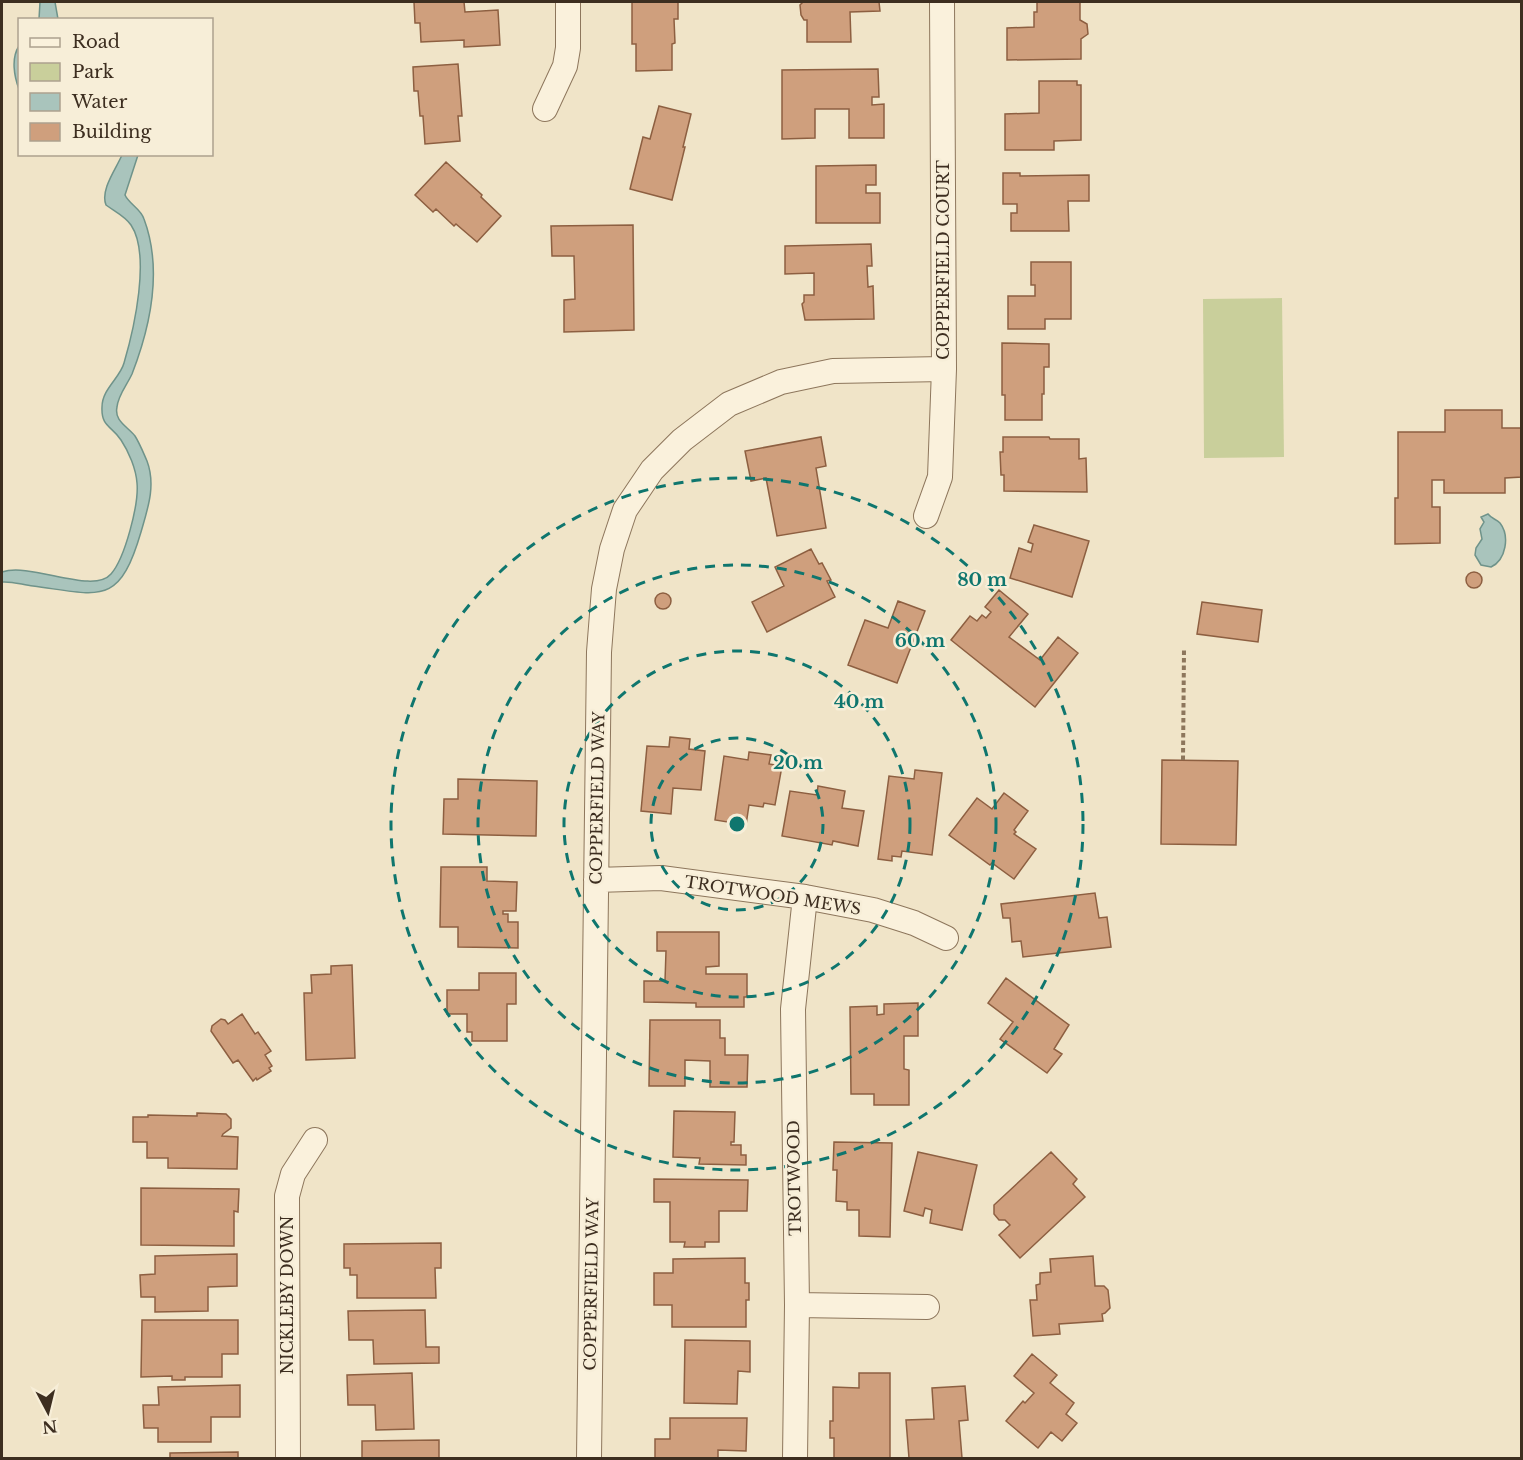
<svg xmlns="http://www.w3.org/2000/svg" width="1523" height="1460" viewBox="0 0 1523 1460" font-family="'Libre Baskerville',serif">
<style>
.green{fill:#c9cf9b}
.water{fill:#a9c4bc;stroke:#6f938a;stroke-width:1.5}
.building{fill:#cf9f7d;stroke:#8d5f41;stroke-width:1.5}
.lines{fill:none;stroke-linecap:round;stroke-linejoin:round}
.street-casing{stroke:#8d765c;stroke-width:26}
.path{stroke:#8d765c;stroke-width:4;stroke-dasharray:4.5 3;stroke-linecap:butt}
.street{stroke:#faf1dc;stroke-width:24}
.ring{fill:none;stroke:#0f766e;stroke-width:3;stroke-dasharray:10 8}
.labels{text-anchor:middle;stroke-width:5;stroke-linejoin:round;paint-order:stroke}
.street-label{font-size:16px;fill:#3d2e20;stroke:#f7eed8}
.centre{fill:#0f766e;stroke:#f7eed8;stroke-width:3}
.ring-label{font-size:18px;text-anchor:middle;font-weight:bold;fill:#0f766e;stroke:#f7eed8;stroke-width:5;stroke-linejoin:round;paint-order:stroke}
</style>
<rect width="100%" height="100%" fill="#f0e4c8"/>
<path class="green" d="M1282 298 1284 457 1204 458 1203 299Z"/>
<path class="water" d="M40 2H55L58 19H39Z
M19 46V89C14 76 11 58 19 46Z
M122 155H138L125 195C129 204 141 209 144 219 163 270 151 325 132 374 127 385 118 395 117 407 114 421 127 426 135 436 140 444 143 452 147 461 156 485 148 508 141 532 119 607 101 595 33 586 23 585 12 581 2 582V572C31 562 93 595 111 574 125 558 139 504 137 483 136 469 129 452 121 440 112 426 101 427 102 407 102 389 120 378 124 363 134 329 151 255 131 225 125 216 114 211 106 205 100 190 116 169 122 155Z
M1488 514C1492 519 1496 519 1500 523 1510 536 1506 560 1491 567L1481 565 1475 555 1476 548 1482 539 1480 529 1484 522 1481 517Z"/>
<path class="building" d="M414 2H464L465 12 498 10 500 45 464 47V40L421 42 420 23H415Z
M632 2H678V19H674L675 43 672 44V70L636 71V44H632Z
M803 2H879L880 11 850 12 851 42H807V20H804L801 15 800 5Z
M1037 2H1080V20L1087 24 1088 34 1081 39V59L1007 60V28L1034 27V12H1037Z
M458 64 462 116H458L460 141 425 144 423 116H420L418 91H414L413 67Z
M878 69 879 97H872V105L884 104V138H849V109H815V138L782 139V70Z
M1039 81H1077V85H1081V140L1054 141V150H1005V114L1039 113Z
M659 106 691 114 683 147H685L672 200 630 189 643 137 650 139Z
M446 162 482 195 481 197 501 216 477 242 456 224 454 226 436 209 433 212 415 195Z
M876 165V185H866V193H880V223H816V166Z
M1003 173H1020V176L1089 175V201H1068L1069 231H1011V213H1017V204H1003Z
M633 225 634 330 564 332V300L575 299 574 256H552L551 226Z
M871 244 872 266H867L868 287 873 286 874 319 805 320 802 304 804 302V295H814V273L785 274V246Z
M1031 262H1071V319H1045V329H1008V296H1035V285H1031Z
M1002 343 1049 344V367H1044V394H1042V420H1005V395H1002Z
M1445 410H1502V428H1522V477L1505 478V493H1444V480H1432V507H1440V543L1395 544V498H1398V432H1445Z
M821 437 826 466 816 468 826 528 777 536 766 478 751 481 745 451Z
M1003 437H1049L1050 439H1079V459L1086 458 1087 492 1004 491V475H1001L1000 452H1003Z
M1034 525 1089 541 1072 597 1010 578 1019 548 1031 552 1033 544 1028 542Z
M811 549 819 564 822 563 831 580 827 581 835 597 767 632 752 602 784 586 775 567Z
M1466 580a8 8 0 1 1 16 0a8 8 0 1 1-16 0Z
M999 590 1028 614 1009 637 1040 660 1058 637 1078 653 1035 707 951 640 970 616 977 621 982 615 986 618 991 612 985 607Z
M655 601a8 8 0 1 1 16 0a8 8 0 1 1-16 0Z
M898 601 925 611 897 683 848 665 865 620 888 628Z
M1202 602 1262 610 1258 642 1197 634Z
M670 737 690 739 689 749 705 751 701 790 673 788 671 814 641 811 647 746 669 747Z
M749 752 771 755 769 764 782 766 775 805 764 803 763 807 749 805 746 825 715 820 724 756 748 760Z
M1162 760 1238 761 1236 845 1161 844Z
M915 770 942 773 932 855 902 851 901 857 892 856V861L878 859 889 776 914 779Z
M458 779 537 781 536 836 443 834 444 799H458Z
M818 786 845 791 842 808 864 811 858 846 833 841 832 845 782 836 790 791 817 795Z
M1004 793 1028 811 1014 830 1016 832 1014 834 1036 849 1014 879 992 863 990 865 949 835 977 798 992 809Z
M441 867H487V881L517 882 516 911H503V914H508V922H518V948L458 947V927H440Z
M1095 893 1099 918 1107 917 1111 947 1023 957 1021 941 1012 942 1010 918H1003L1001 904Z
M657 932H719V966L706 967V974H747V997H744V1007H696V1003L644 1002V981H665L666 951H657Z
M352 965 355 1058 306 1060 304 993H312L311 975 331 974V966Z
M479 973H516V1004H507V1041H472V1032H467V1014H447V990H479Z
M1006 978 1069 1025 1054 1049 1062 1054 1047 1073 1000 1039 1013 1022 988 1003Z
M918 1003V1036H904V1069L909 1070V1105H874V1094H851L850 1007 877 1006V1015L884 1014V1004Z
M242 1014 255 1034 258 1032 271 1051 265 1055 272 1066 269 1068 271 1071 257 1080 256 1078 253 1081 238 1060 233 1063 211 1031 212 1026 221 1019 225 1020 228 1024Z
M650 1020H720V1038H725V1055H748L747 1087H710V1061L685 1060V1086H649Z
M674 1111 735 1112 734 1142H731V1145H741V1155H746V1165L699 1164 700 1158 673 1157Z
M197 1113 226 1114 231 1119V1128L223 1134 222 1136 238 1137 237 1169 168 1168V1158H147V1142H133V1117H148V1115L197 1116Z
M834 1142 892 1143 890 1237 859 1236V1210H847V1202L836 1201 837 1170H833Z
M918 1152 977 1165 962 1230 930 1223 932 1210 925 1208 923 1216 904 1211Z
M1051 1152 1077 1179 1073 1184 1085 1197 1020 1258 999 1235 1010 1225 1005 1220H999L994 1214V1205Z
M654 1179 748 1180 747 1211H719V1242H705V1247H684L685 1242H670V1202H654Z
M141 1188 239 1189 238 1212 234 1211V1246L141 1245Z
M441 1243V1268H435L436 1298H357V1275H350V1268H344V1244Z
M237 1254V1286L208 1287V1311L155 1312V1297H141L140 1275 155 1274V1256Z
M1093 1256 1095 1286H1104L1108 1290 1110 1308 1105 1313 1102 1314 1103 1321 1059 1324 1060 1334 1033 1336 1030 1300H1037L1036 1285 1040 1284V1273L1051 1272 1050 1259Z
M745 1258V1283H749V1300H746V1327H672V1305H654V1273H673V1259Z
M425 1310 426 1347H439V1363L374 1364 373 1340H349L348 1311Z
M142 1320H238V1354H222V1377H185V1380H172V1376L141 1377Z
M685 1340 750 1341V1372L738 1371 737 1404 684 1403Z
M1032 1354 1057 1375 1050 1383 1074 1403 1066 1414 1077 1423 1062 1441 1051 1432 1038 1448 1006 1421 1023 1401 1025 1403 1034 1393 1014 1376Z
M412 1373 414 1429 376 1430 375 1405H348L347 1375Z
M859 1373H890V1458H834V1438H830V1421H833V1387L859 1388Z
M240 1385V1417H211V1442H158V1428H144L143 1405H159L158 1387Z
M965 1386 968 1420 959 1421 962 1458H909L906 1420 934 1419 932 1388Z
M670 1418H747L746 1451 718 1450V1458H655V1439H670Z
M439 1440V1458H362V1441Z
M238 1452V1458H170V1453Z"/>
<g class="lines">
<defs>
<path id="street" d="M545 109 565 66 568 48V2
M926 516 940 477 944 369 942 2
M596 880 661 878 805 897 873 910 914 923 946 938
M797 1305 927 1307
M288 1458 287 1196 293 1174 315 1140
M589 1458 599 652 604 589 612 549 625 510 652 470 682 440 729 404 781 382 833 371 944 369
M795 1458 797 1305 793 1009 805 897"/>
</defs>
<use href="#street" class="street-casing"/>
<path class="path" d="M1183 760 1184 650"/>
<use href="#street" class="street"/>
</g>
<g class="ring">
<circle cx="737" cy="824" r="86"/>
<circle cx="737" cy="824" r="173"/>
<circle cx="737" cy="824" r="259"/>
<circle cx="737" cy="824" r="346"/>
</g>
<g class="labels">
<g class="street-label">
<text transform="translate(943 260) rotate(-90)" y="6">COPPERFIELD COURT</text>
<text transform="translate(597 798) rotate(-89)" y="6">COPPERFIELD WAY</text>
<text transform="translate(773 895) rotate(9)" y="6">TROTWOOD MEWS</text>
<text transform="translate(794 1178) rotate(-91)" y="6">TROTWOOD</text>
<text transform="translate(591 1284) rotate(-89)" y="6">COPPERFIELD WAY</text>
<text transform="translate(287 1295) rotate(-90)" y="6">NICKLEBY DOWN</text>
</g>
</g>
<circle cx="737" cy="824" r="9" class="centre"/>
<g class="ring-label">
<text x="982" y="586">80 m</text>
<text x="920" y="647">60 m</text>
<text x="859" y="708">40 m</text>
<text x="798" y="769">20 m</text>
</g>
<rect width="1523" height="1460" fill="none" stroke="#3d2e20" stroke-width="6"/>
<rect x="18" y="18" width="195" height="138" fill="#f7eed8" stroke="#ada18e" stroke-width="1.5"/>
<rect x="30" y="38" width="30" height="9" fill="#faf1dc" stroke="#ada18e" stroke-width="1.5"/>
<text x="72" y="48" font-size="18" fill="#3d2e20">Road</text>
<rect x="30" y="63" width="30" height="18" fill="#c9cf9b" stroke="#ada18e" stroke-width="1.5"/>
<text x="72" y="78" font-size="18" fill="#3d2e20">Park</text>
<rect x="30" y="93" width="30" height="18" fill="#a9c4bc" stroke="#ada18e" stroke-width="1.5"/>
<text x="72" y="108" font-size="18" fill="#3d2e20">Water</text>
<rect x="30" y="123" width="30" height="18" fill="#cf9f7d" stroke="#ada18e" stroke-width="1.5"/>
<text x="72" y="138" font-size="18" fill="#3d2e20">Building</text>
<g transform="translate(48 1412) rotate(173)" stroke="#f7eed8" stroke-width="4.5" paint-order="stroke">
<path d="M0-4.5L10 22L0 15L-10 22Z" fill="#3d2e20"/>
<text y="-9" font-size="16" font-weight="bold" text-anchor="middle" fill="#3d2e20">N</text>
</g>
</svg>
